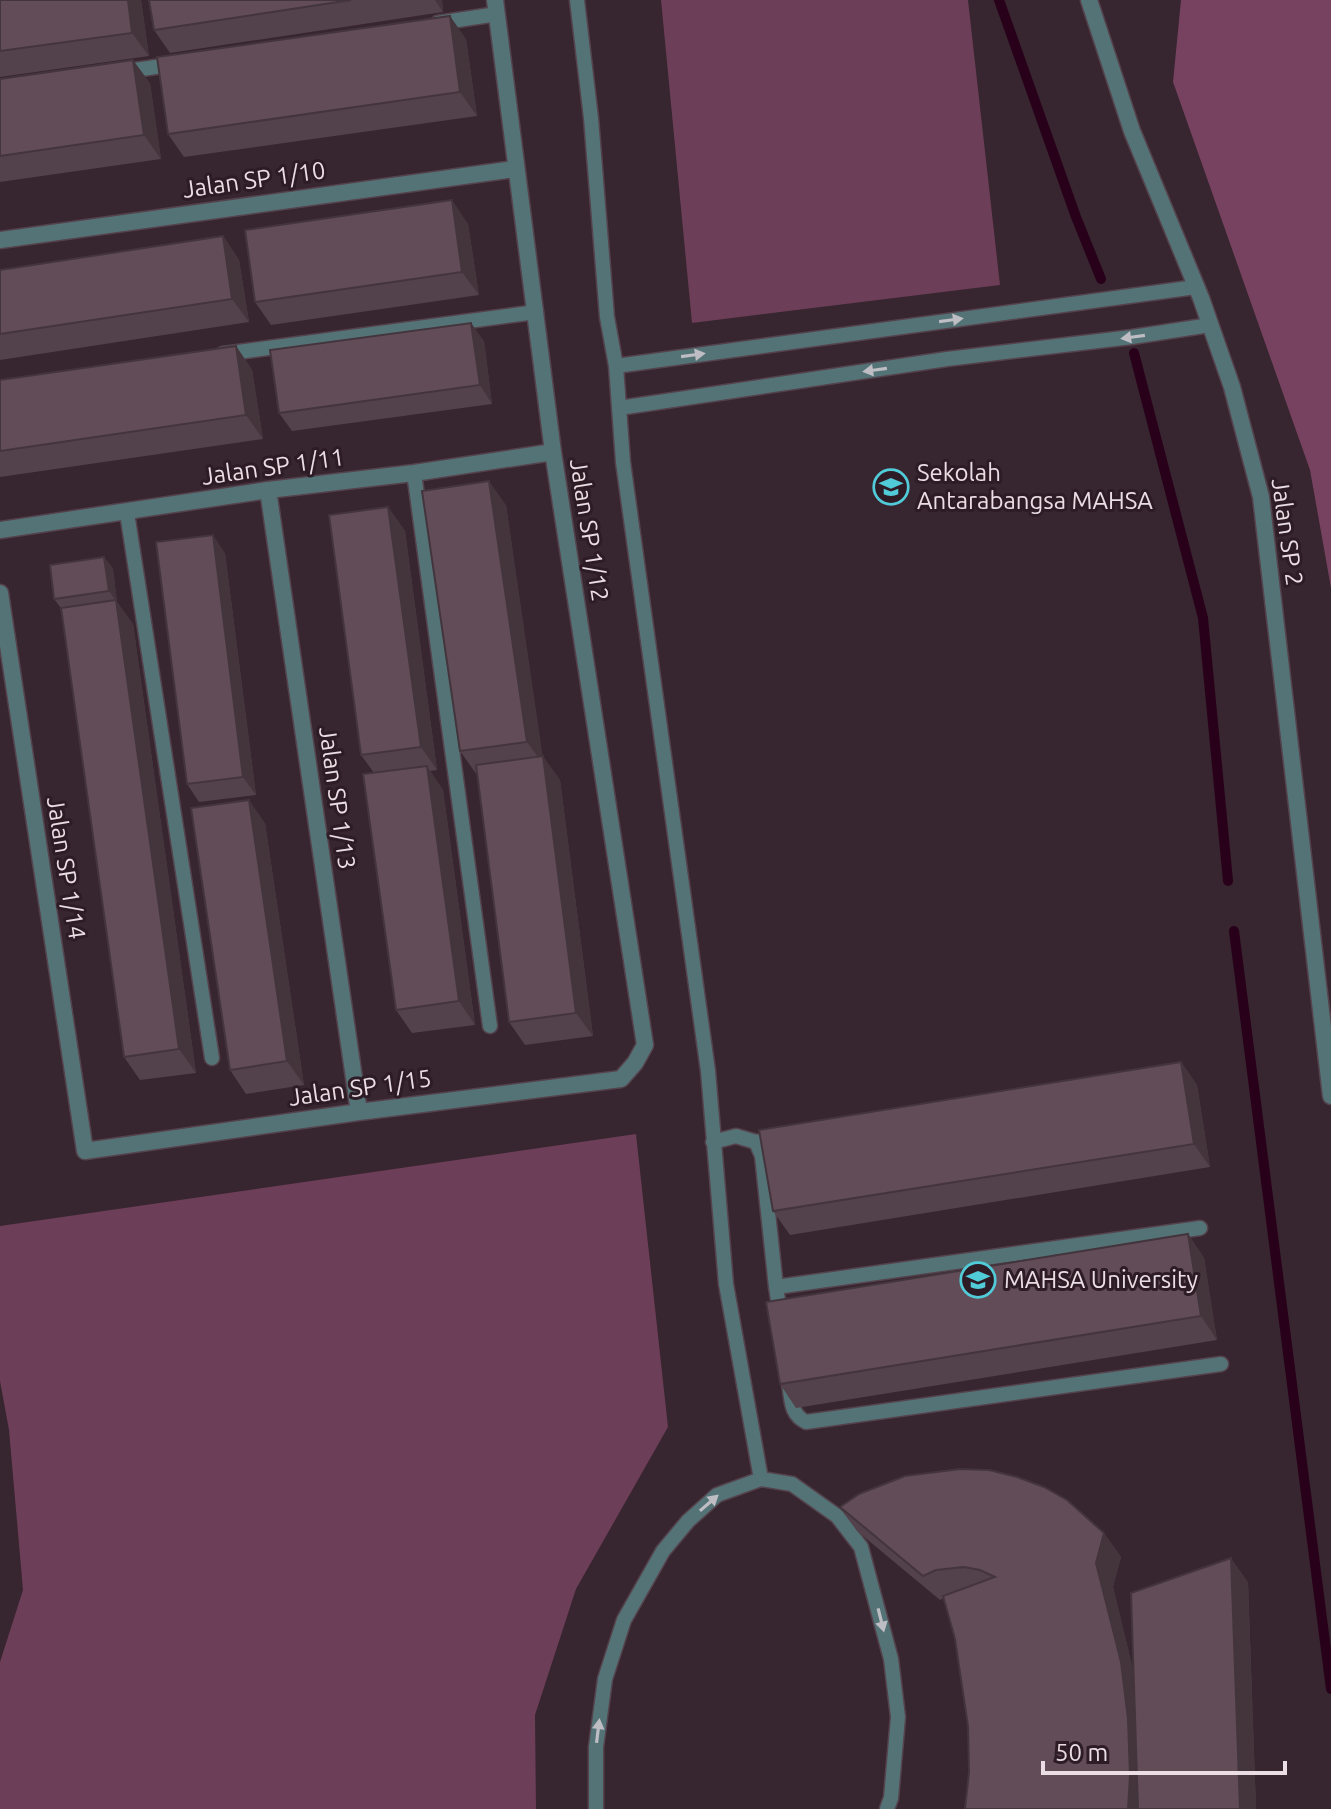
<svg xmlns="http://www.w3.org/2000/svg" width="1331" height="1809" viewBox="0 0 1331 1809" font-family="Ubuntu,sans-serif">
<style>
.green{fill:#6c3e58}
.forest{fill:#76425f}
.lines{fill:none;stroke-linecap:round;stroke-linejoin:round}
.stream{stroke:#29001a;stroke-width:10}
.service-casing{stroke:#54424c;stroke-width:17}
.minor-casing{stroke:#54424c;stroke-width:19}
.tertiary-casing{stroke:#54424c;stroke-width:19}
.service{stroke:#547377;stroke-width:14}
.minor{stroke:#547377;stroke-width:16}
.tertiary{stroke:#547377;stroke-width:16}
.wall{fill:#53414b}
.shaded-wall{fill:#44353d}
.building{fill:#614c57;stroke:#44353d;stroke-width:2}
.oneway{fill:#bdbdc3}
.labels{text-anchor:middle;stroke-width:6;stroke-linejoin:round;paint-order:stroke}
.street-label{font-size:24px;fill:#eadde3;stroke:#2d1b25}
.poi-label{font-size:24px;fill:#eadde3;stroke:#2d1b25;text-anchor:start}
</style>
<rect width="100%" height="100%" fill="#37252f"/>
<path class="green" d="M661 0H968L1000 285 692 323Z
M636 1134 668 1427 576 1589 535 1715 536 1809H0V1662L23 1590 9 1430 0 1381V1226Z"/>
<path class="forest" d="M1181 0H1331V588L1310 470 1173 82Z"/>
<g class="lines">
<path class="stream" d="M999 0 1076 217 1101 279
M1134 353 1203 618 1228 881
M1234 931 1331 1689"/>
<defs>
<path id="service" d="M577 0 591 118 607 317 616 366 623 462 708 1071 726 1284 761 1479
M438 23 497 14
M121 72 176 64
M223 354 536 312
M616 366 1196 287
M619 408 947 359 1132 337 1210 325
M414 473 490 1026
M127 513 212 1058
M713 1142 736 1136 756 1142 779 1139
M756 1142 762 1156 776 1287
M781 1320 776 1287 1200 1228
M789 1384C792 1400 790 1414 806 1422L1221 1364
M596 1809V1747L605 1679 624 1620 663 1551 688 1521 717 1495 761 1479 792 1484 837 1516 861 1547 891 1659 898 1717 891 1798 887 1809"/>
<path id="minor" d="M0 240 515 169
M268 490 359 1112
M0 530 268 490 414 473 553 452
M0 593 85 1151 359 1112 621 1079 635 1063 645 1045 553 452 495 0"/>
<path id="tertiary" d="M1089 0 1132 131 1201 298 1232 387 1261 497 1331 1096"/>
</defs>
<use href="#service" class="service-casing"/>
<use href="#minor" class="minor-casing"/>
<use href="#tertiary" class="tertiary-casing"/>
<use href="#service" class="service"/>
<use href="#minor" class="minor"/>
<use href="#tertiary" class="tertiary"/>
</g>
<path class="wall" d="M0 0H141L149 56 0 77Z
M149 0H442L443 12 170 53 154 30Z
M466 39 477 116 184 157 168 134Z
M0 79 150 83 161 159 0 182Z
M468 224 479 295 271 325 255 302Z
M223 236 239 260 249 322 0 360V270Z
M484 341 492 404 292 431 279 413Z
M236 346 252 370 263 439 0 477V380Z
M506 505 542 756 560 780 593 1036 525 1045 509 1022 477 775 460 751Z
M388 507 405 531 437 770 430 771 443 790 475 1025 412 1033 396 1010 374 773 361 755Z
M225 553 256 795 199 802 187 784Z
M104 557 113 569 117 602 133 624 196 1073 140 1080 124 1057 61 608 54 599Z
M265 823 304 1085 246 1094 230 1070Z
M1181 1062 1197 1085 1210 1167 790 1235 773 1211Z
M1188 1234 1204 1258 1217 1340 796 1408 780 1384Z
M840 1507 1104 1533 1121 1557 1113 1587 1133 1670 1248 1582 1256 1809 969 1772 968 1726 955 1639 944 1598 940 1600 857 1531Z"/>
<path class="shaded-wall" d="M128 0H141L149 56 132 33Z
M435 0H442L443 12Z
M450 16 466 39 477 116 460 92Z
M133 60 150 83 161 159 144 135Z
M452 200 468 224 479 295 462 272Z
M223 236 239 260 249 322 232 299Z
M471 323 484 341 492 404 480 385Z
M236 346 252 370 263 439 246 415Z
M489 481 506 505 544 765 527 742Z
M388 507 405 531 437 770 421 747Z
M213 535 225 553 256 795 243 777Z
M104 557 113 569 117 602 133 624 196 1073 179 1049 117 602 109 591Z
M543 756 560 780 593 1036 576 1013Z
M427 766 443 790 475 1025 459 1001Z
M249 800 265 823 304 1085 287 1061Z
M1181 1062 1197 1085 1210 1167 1194 1144Z
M1188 1234 1204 1258 1217 1340 1201 1316Z
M1104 1533 1121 1557 1113 1587 1137 1685 1146 1809H1128L1096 1563Z
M1231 1558 1248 1582 1256 1809H1240Z"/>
<path class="building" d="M0 0H128L132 33 0 51Z
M149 0H351L154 30Z
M450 16 460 92 168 134 157 57Z
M133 60 144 135 0 156V79Z
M452 200 462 272 255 302 245 230Z
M223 236 232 299 0 334V270Z
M471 323 480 385 279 413 270 350Z
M236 346 246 415 0 451V380Z
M489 481 527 742 460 751 422 491Z
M388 507 421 747 361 755 329 515Z
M213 535 243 777 187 784 156 542Z
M104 557 109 591 54 599 50 565Z
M116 600 179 1049 124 1057 61 608Z
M543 756 576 1013 509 1022 476 765Z
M427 766 459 1001 396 1010 363 774Z
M249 800 287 1061 230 1070 191 808Z
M1181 1062 1194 1144 773 1211 759 1130Z
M1188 1234 1201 1316 780 1384 766 1302Z
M960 1469 989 1470 1017 1477 1044 1487 1067 1500 1104 1533 1096 1563 1121 1662 1128 1719 1130 1776 1128 1809H965L969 1772 968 1726 955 1639 943 1596 995 1577 980 1570 964 1567 936 1570 923 1576 840 1507 859 1494 905 1476Z
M1231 1558 1240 1809H1138L1131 1593Z"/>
<defs><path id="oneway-solid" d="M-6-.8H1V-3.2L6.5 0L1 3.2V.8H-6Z" transform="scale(2)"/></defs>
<g class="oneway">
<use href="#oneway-solid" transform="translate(951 320) rotate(-8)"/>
<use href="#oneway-solid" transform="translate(1133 337) rotate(172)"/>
<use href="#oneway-solid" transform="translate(693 355) rotate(-8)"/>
<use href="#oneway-solid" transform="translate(875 370) rotate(172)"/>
<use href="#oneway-solid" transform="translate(709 1503) rotate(-41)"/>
<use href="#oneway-solid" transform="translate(881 1620) rotate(76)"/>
<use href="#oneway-solid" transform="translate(598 1731) rotate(-83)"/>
</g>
<defs>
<symbol id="school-ring" viewBox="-11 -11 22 22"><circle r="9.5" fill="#2d1b25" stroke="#52cbd9" stroke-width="1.5"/><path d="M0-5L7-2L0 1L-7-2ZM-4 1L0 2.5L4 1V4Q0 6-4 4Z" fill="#52cbd9"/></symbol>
<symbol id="university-ring" viewBox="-11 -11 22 22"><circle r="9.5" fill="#2d1b25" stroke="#52cbd9" stroke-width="1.5"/><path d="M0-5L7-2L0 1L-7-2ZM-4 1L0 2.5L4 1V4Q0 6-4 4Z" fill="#52cbd9"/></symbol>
</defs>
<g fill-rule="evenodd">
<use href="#school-ring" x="871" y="467" width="40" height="40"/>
<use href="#university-ring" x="958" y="1260" width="40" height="40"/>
</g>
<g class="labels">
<g class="street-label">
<text transform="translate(254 180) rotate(-8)" y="8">Jalan SP 1/10</text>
<text transform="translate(273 467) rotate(-8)" y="8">Jalan SP 1/11</text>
<text transform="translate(589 530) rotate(81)" y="8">Jalan SP 1/12</text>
<text transform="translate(1287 532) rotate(82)" y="8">Jalan SP 2</text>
<text transform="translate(337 798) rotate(82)" y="8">Jalan SP 1/13</text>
<text transform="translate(66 868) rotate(81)" y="8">Jalan SP 1/14</text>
<text transform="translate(360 1088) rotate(-8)" y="8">Jalan SP 1/15</text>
</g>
<g class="poi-label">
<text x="917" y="481">Sekolah<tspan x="917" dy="28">Antarabangsa MAHSA</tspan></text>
<text x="1004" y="1288">MAHSA University</text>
</g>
</g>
<path d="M1043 1761v12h242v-12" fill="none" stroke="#eadde3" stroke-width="4"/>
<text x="1055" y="1761" font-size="24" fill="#eadde3" stroke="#2d1b25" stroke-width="6" paint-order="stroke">50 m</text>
</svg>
